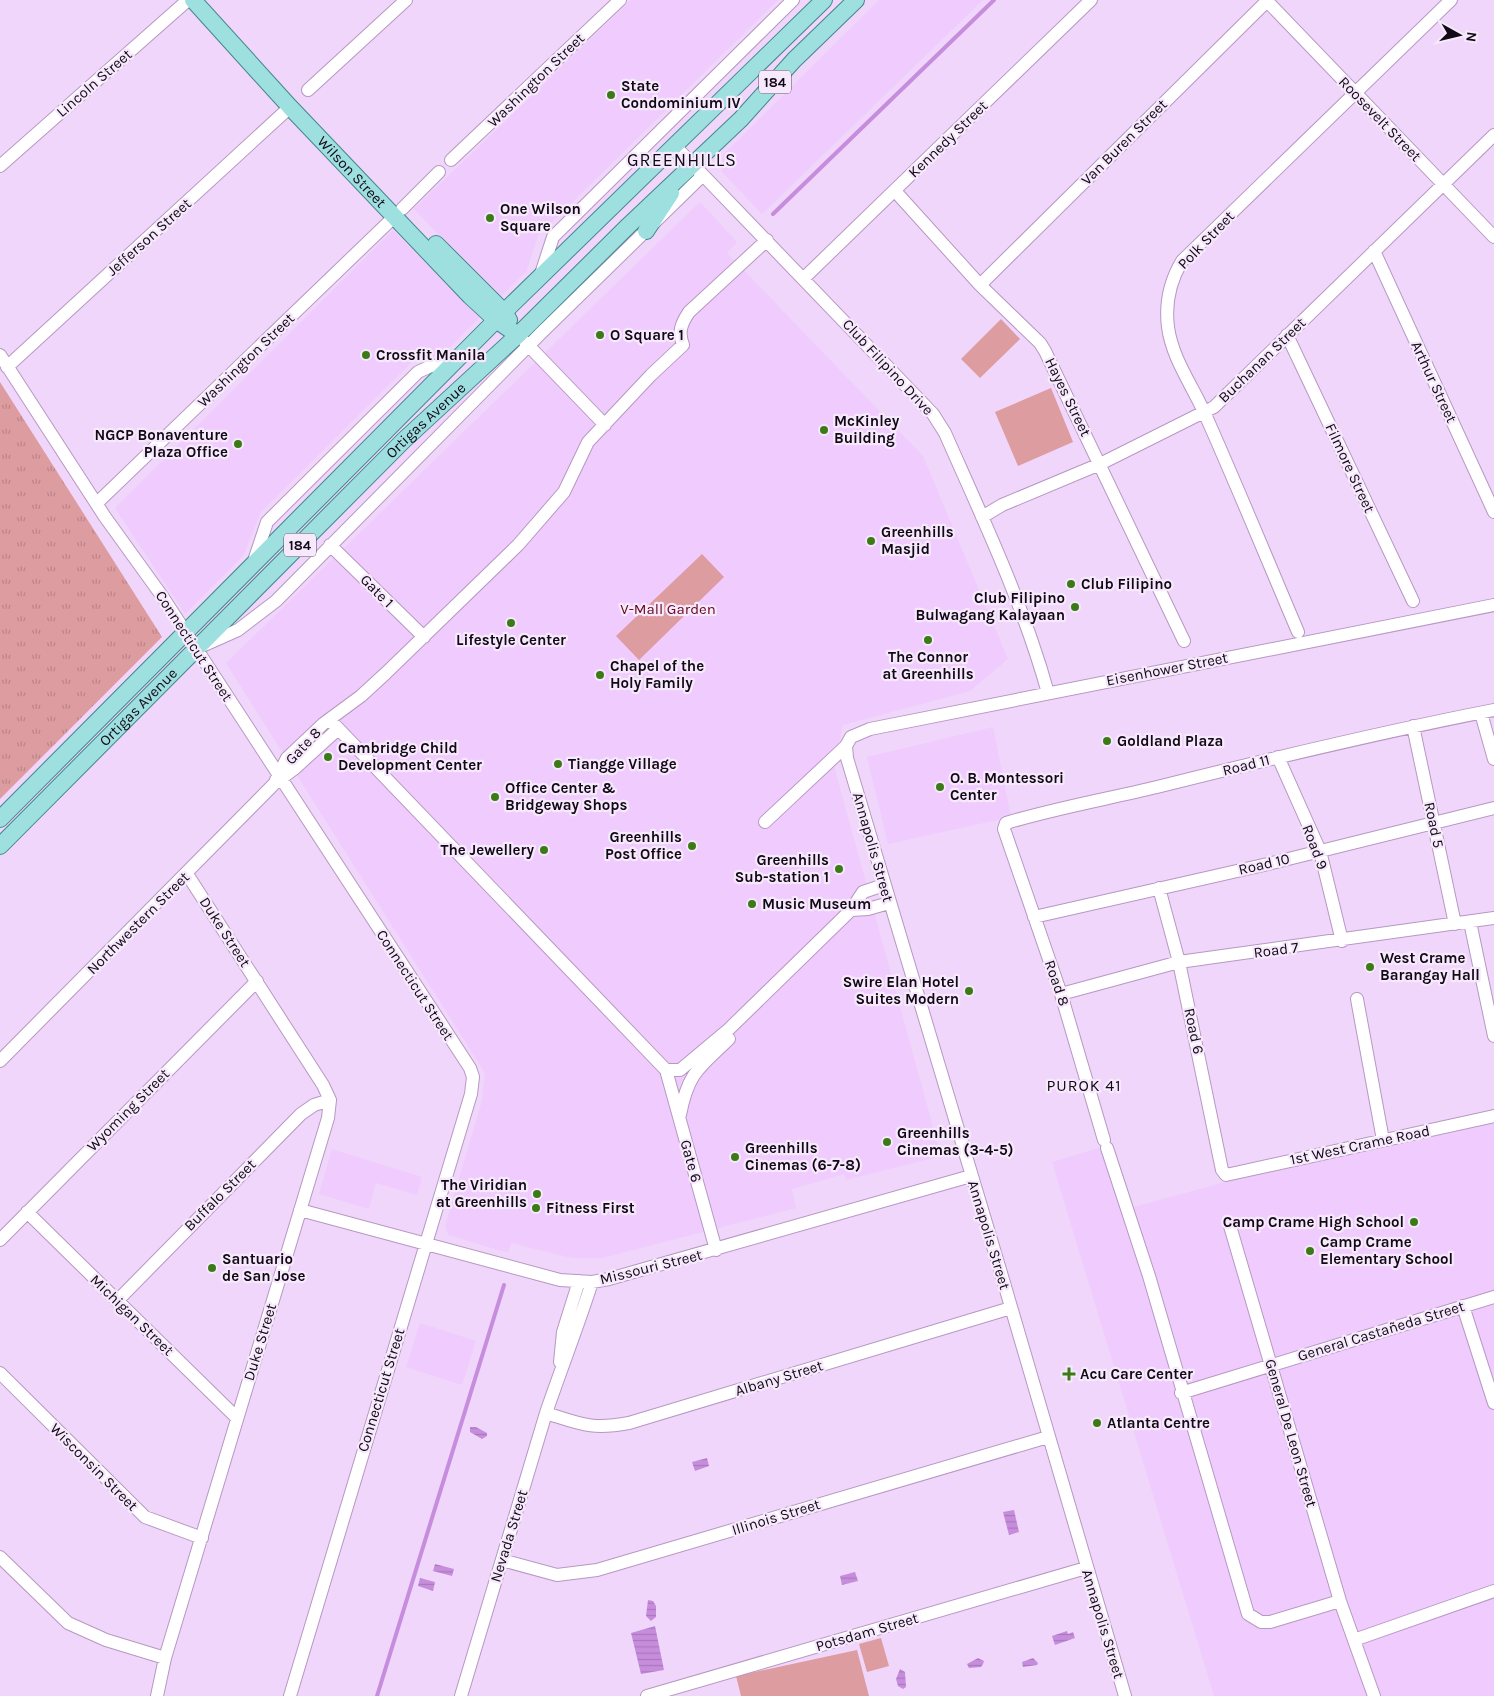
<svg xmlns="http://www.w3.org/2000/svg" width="1494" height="1696" viewBox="0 0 1494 1696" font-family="Karla,sans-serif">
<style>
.built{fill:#f0cbfd}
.grass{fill:url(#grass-tufts)}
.green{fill:#dd9c9f}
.water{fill:url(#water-rules)}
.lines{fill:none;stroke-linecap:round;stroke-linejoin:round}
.stream{stroke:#c78ddd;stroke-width:4}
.minor-casing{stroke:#b698c2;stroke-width:14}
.major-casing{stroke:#43868c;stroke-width:18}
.minor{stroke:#fff;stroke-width:12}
.major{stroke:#9edfe0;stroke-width:16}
.poi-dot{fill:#3b7a16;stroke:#f6e9fb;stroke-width:2}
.labels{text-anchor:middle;stroke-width:4.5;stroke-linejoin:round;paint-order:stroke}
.shield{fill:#f6e9fb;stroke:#564c5b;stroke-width:1}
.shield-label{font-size:14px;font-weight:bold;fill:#120816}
.street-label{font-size:15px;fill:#120816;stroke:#f6e9fb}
.poi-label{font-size:15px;font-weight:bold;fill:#120816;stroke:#f6e9fb;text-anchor:start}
.park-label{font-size:15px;fill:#66041c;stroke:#f6e9fb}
.neighbourhood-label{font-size:16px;letter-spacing:1px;fill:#120816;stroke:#f6e9fb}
.quarter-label{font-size:18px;letter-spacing:1px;fill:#120816;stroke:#f6e9fb}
</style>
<defs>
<pattern id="grass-tufts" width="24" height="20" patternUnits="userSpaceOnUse" patternTransform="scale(1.25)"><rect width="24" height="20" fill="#dd9c9f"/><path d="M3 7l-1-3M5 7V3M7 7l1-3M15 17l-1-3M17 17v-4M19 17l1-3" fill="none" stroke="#bd8588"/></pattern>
<pattern id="water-rules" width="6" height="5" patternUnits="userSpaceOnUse" patternTransform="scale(1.25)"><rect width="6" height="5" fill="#c78ddd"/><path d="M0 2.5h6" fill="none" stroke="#aa78bd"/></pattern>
</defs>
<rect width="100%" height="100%" fill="#f0d6fa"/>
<path class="built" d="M631 0H778L538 236 526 272 499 298 414 209Z
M879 0H983L762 214 722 172 723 155Z
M700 202 737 242 727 253 923 456 1008 659 970 691 843 725 834 766 941 1156 846 1180 844 1174 792 1189 796 1208 602 1258H572L511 1243 508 1253 449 1235 445 1226 481 1104 485 1073 226 663Z
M393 230 480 317 444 353 413 361 261 512 243 556 185 614 115 508Z
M993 727 1011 817 888 844 867 757Z
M1494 1122V1696H1214L1052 1162 1109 1145 1130 1208 1350 1148 1441 1132 1443 1135Z
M332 1149 422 1177 417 1195 376 1183 369 1209 319 1194Z
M420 1323 476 1341 462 1385 406 1367Z"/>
<path class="grass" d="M0 382 162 637 0 799Z"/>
<path class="green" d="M1001 319 1020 339 980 378 961 359Z
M1051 388 1073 442 1018 466 995 412Z
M702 554 724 577 639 660 616 636Z
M881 1638 889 1666 867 1672 859 1644Z
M857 1650 869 1696H741L736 1676Z"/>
<path class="water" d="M470 1427H476L487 1433V1436L482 1439 470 1432Z
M707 1458 709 1466 695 1471 692 1462Z
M1014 1510 1019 1532 1009 1535 1003 1512Z
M435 1564 454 1569 452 1576 433 1571Z
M855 1572 858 1581 842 1585 840 1576Z
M420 1578 435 1582 433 1591 418 1586Z
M648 1600 653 1601 656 1606V1617L651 1621 646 1616Z
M655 1626 664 1670 641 1674 631 1633Z
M1067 1631 1068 1634 1073 1632 1075 1638 1055 1645 1052 1636Z
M978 1658 984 1661 983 1664 981 1667 969 1668 967 1664Z
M1033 1658 1038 1663 1037 1665 1023 1667 1022 1662Z
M900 1669 905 1672 906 1687 903 1689 898 1686 896 1679Z"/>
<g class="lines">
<path class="stream" d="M773 214 994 0
M377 1696 504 1285"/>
<defs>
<path id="minor" d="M1266 0 1494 237
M308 90 406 0
M675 146 933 414 945 433C983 519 1023 603 1048 693
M451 160 620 0
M0 166 188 0
M895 191 980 285 1040 343 1045 351 1184 641
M402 209 439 172
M1374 251 1494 512
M540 277 553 237 793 0
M804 278 1091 0
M980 285 1268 0
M1287 335 1413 601
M525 342 605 425
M0 355 105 517 162 596 470 1068 473 1077 471 1094 290 1696
M7 367 290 107
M97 503 395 216
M982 517 1002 505 1100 464 1214 407 1494 135
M330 545 424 637
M253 564 267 522 418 372 431 366 452 365
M1298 632C1267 559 1237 486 1205 414 1192 385 1172 358 1168 327 1165 303 1170 281 1182 261L1451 0
M202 646 238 630 276 601 541 333 703 175
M1481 713 1494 759
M330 720 666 1070 716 1250
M1413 726 1455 924
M846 746 847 758 1004 1283 1125 1696
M1278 757 1320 851 1342 941
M276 780 287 758 323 724 361 696 386 673 518 545 564 492 588 442 651 375 683 345C678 332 681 324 689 312L767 240
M765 822 846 746 851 737 870 729 1494 605
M1159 888 1179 962 1222 1170 1226 1175 1494 1116
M851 910 868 909 889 903
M1034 917 1272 863 1494 808
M1470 922 1494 1036
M1061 994 1179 962 1494 918
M1357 999 1383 1140
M0 1061 274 784 294 769 338 729
M666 1070H680L729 1029 851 910 863 892 884 885
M680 1115C688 1072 700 1067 729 1039
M1104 1140 1061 994 1004 829 1006 823C1056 808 1107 799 1157 787 1269 759 1381 732 1494 710
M1107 1148 1149 1276 1248 1614 1261 1622H1270L1340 1601
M300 1210 560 1280 592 1282 609 1279 971 1176
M27 1212 237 1418
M1230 1226 1340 1601 1374 1696
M0 1240 257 981
M117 1301 301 1114 314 1105 330 1100
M1463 1306 1494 1403
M560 1362 563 1332 579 1281
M0 1373 145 1517 202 1538
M1181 1393 1494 1297
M546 1413C581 1424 591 1430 629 1423L1011 1308
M0 1557 68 1623 106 1640 165 1658
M502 1560 557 1575 597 1570 1048 1437
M1354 1640 1494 1591
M157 1696 165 1658 328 1118 330 1100 323 1085 187 874
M461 1696 546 1413C561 1369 578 1326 592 1282
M647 1696 1086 1568"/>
<g id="major">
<path id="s1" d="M193 0 290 107 470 296 496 320 518 335"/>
<path d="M646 231 671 193"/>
<path d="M436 244 504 312 509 320"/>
<path d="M0 819 504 312 824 0"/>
<path id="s2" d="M0 846 404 440 518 335 628 226 741 119 794 60 856 0"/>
</g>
</defs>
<use href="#minor" class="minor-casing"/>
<use href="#major" class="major-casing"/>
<use href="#minor" class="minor"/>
<use href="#major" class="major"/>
</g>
<g class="poi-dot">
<circle cx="611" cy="95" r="5"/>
<circle cx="490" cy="218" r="5"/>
<circle cx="600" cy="335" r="5"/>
<circle cx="366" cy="355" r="5"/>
<circle cx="824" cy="430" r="5"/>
<circle cx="238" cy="444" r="5"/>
<circle cx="871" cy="541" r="5"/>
<circle cx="1071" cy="584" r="5"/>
<circle cx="1075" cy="607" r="5"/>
<circle cx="511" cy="623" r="5"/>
<circle cx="928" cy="640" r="5"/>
<circle cx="600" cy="675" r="5"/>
<circle cx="1107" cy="741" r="5"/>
<circle cx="328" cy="757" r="5"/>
<circle cx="558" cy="764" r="5"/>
<circle cx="940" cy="787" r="5"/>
<circle cx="495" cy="797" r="5"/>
<circle cx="692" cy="846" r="5"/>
<circle cx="544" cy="850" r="5"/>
<circle cx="839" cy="869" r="5"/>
<circle cx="752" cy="904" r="5"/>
<circle cx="1370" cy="967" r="5"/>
<circle cx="969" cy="991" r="5"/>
<circle cx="887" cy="1142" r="5"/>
<circle cx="735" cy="1157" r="5"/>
<circle cx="537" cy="1194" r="5"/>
<circle cx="536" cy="1208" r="5"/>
<circle cx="1414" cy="1222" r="5"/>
<circle cx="1310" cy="1251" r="5"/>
<circle cx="212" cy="1268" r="5"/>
<path d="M1066.5 1366.5h5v5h5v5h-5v5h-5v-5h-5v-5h5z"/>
<circle cx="1097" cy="1423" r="5"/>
</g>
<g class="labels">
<g class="shield">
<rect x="759" y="70.5" width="32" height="23" rx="4"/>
<rect x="284" y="533.5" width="32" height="23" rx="4"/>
</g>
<g class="shield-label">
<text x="775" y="87">184</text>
<text x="300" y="550">184</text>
</g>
<g class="street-label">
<text transform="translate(536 80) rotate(-44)" y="5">Washington Street</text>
<text transform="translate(94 83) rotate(-41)" y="5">Lincoln Street</text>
<text transform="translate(1380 119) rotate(46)" y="5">Roosevelt Street</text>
<text transform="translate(948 139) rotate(-44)" y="5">Kennedy Street</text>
<text transform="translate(1124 142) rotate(-45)" y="5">Van Buren Street</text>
<text dy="5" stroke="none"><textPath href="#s1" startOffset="234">Wilson Street</textPath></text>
<text transform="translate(149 237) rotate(-42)" y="5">Jefferson Street</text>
<text transform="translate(1206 240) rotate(-46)" y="5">Polk Street</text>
<text transform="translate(246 360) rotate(-44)" y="5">Washington Street</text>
<text transform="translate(1262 360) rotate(-44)" y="5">Buchanan Street</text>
<text transform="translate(888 367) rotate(47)" y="5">Club Filipino Drive</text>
<text transform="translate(1434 382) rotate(65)" y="5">Arthur Street</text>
<text transform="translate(1068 397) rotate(64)" y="5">Hayes Street</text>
<text dy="5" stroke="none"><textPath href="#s2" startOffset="602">Ortigas Avenue</textPath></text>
<text transform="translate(1350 468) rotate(65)" y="5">Filmore Street</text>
<text transform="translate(377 591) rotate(45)" y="5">Gate 1</text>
<text transform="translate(194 646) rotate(57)" y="5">Connecticut Street</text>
<text transform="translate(1167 669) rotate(-11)" y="5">Eisenhower Street</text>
<text dy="5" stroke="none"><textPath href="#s2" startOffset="196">Ortigas Avenue</textPath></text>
<text transform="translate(303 746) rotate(-47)" y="5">Gate 8</text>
<text transform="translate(1246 765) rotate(-14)" y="5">Road 11</text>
<text transform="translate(1434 825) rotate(78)" y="5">Road 5</text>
<text transform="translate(873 847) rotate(74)" y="5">Annapolis Street</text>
<text transform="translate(1315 847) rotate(69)" y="5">Road 9</text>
<text transform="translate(1264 864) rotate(-13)" y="5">Road 10</text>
<text transform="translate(138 923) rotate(-45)" y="5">Northwestern Street</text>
<text transform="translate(225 932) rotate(57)" y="5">Duke Street</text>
<text transform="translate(1276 950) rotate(-7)" y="5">Road 7</text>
<text transform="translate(1057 983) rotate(71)" y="5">Road 8</text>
<text transform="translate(415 985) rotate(57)" y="5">Connecticut Street</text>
<text transform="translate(1194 1031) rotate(78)" y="5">Road 6</text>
<text transform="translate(128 1110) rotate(-45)" y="5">Wyoming Street</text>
<text transform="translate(1360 1145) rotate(-12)" y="5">1st West Crame Road</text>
<text transform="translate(691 1161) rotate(74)" y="5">Gate 6</text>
<text transform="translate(220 1195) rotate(-45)" y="5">Buffalo Street</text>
<text transform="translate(989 1235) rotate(73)" y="5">Annapolis Street</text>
<text transform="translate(651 1267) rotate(-14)" y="5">Missouri Street</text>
<text transform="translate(132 1315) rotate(44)" y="5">Michigan Street</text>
<text transform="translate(1381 1331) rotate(-17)" y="5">General Castañeda Street</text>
<text transform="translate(260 1342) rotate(-73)" y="5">Duke Street</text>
<text transform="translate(779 1378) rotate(-17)" y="5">Albany Street</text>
<text transform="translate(381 1390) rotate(-73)" y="5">Connecticut Street</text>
<text transform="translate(1291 1433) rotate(74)" y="5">General De Leon Street</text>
<text transform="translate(94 1467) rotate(45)" y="5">Wisconsin Street</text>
<text transform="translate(776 1517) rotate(-17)" y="5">Illinois Street</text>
<text transform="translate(509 1536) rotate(-73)" y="5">Nevada Street</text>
<text transform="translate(1103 1624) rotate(73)" y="5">Annapolis Street</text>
<text transform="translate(867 1632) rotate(-16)" y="5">Potsdam Street</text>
</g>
<g class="poi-label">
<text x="621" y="91">State<tspan x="621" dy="17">Condominium IV</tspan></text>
<text x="500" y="214">One Wilson<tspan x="500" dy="17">Square</tspan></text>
<text x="610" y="340">O Square 1</text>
<text x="376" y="360">Crossfit Manila</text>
<text x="834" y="426">McKinley<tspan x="834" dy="17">Building</tspan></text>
<text x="228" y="440" text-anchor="end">NGCP Bonaventure<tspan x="228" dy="17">Plaza Office</tspan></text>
<text x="881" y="537">Greenhills<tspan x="881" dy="17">Masjid</tspan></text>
<text x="1081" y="589">Club Filipino</text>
<text x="1065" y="603" text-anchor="end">Club Filipino<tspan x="1065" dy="17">Bulwagang Kalayaan</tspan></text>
<text x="511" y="645" text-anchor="middle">Lifestyle Center</text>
<text x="928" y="662" text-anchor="middle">The Connor<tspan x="928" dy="17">at Greenhills</tspan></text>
<text x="610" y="671">Chapel of the<tspan x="610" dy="17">Holy Family</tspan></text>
<text x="1117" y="746">Goldland Plaza</text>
<text x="338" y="753">Cambridge Child<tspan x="338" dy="17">Development Center</tspan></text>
<text x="568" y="769">Tiangge Village</text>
<text x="950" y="783">O. B. Montessori<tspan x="950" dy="17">Center</tspan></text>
<text x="505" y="793">Office Center &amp;<tspan x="505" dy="17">Bridgeway Shops</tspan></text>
<text x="682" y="842" text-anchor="end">Greenhills<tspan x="682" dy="17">Post Office</tspan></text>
<text x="534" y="855" text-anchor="end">The Jewellery</text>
<text x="829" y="865" text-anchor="end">Greenhills<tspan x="829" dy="17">Sub-station 1</tspan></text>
<text x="762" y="909">Music Museum</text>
<text x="1380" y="963">West Crame<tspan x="1380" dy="17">Barangay Hall</tspan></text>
<text x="959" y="987" text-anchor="end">Swire Elan Hotel<tspan x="959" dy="17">Suites Modern</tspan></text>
<text x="897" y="1138">Greenhills<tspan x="897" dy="17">Cinemas (3-4-5)</tspan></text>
<text x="745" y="1153">Greenhills<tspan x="745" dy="17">Cinemas (6-7-8)</tspan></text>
<text x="527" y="1190" text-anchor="end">The Viridian<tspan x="527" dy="17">at Greenhills</tspan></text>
<text x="546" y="1213">Fitness First</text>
<text x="1404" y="1227" text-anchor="end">Camp Crame High School</text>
<text x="1320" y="1247">Camp Crame<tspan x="1320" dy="17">Elementary School</tspan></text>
<text x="222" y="1264">Santuario<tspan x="222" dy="17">de San Jose</tspan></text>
<text x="1080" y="1379">Acu Care Center</text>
<text x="1107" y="1428">Atlanta Centre</text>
</g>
<g class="park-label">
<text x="668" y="614">V-Mall Garden</text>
</g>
<g class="neighbourhood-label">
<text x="1084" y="1091">PUROK 41</text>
</g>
<g class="quarter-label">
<text x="682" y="166">GREENHILLS</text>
</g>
</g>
<g transform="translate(1459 35) rotate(98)" stroke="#f6e9fb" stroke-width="4" paint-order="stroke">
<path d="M0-4L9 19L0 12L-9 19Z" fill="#120816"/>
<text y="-8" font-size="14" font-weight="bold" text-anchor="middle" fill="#120816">N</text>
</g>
</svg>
